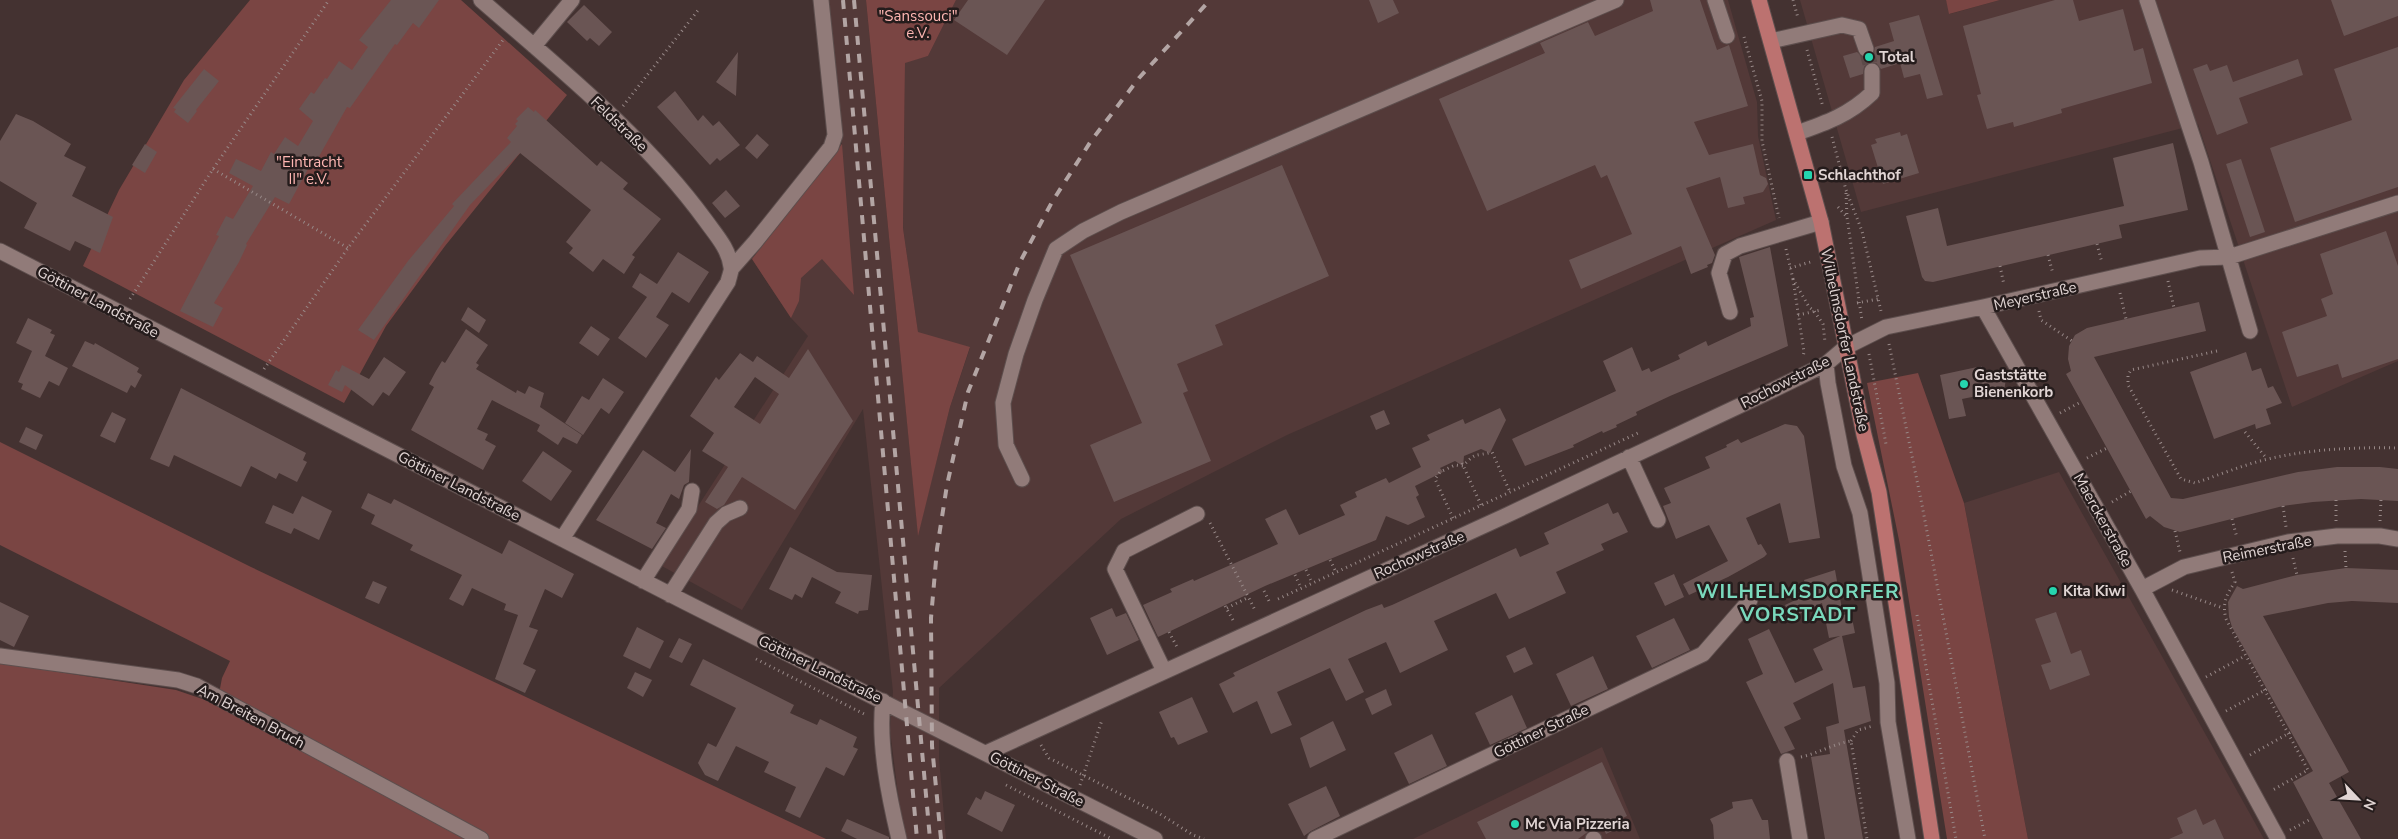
<svg xmlns="http://www.w3.org/2000/svg" width="2398" height="839" viewBox="0 0 2398 839" font-family="'Nunito Sans',sans-serif">
<style>
.built{fill:#533938}
.green{fill:#7a4543}
.building{fill:#6a5554;fill-rule:evenodd}
.lines{fill:none;stroke-linecap:round;stroke-linejoin:round}
.minor-tunnel{stroke:#5c4a49;stroke-width:15;stroke-dasharray:15 8;stroke-linecap:butt}
.minor-casing{stroke:#5d4e4d;stroke-width:17}
.major-casing{stroke:#5d4e4d;stroke-width:17}
.path{stroke:#988988;stroke-width:3;stroke-dasharray:1 4;stroke-linecap:butt}
.minor{stroke:#917b79;stroke-width:15}
.major{stroke:#bc7270;stroke-width:15}
.rail{stroke:#b3a5a4;stroke-width:4;stroke-dasharray:9 9;stroke-linecap:butt}
.poi-dot{fill:#25d5ae;stroke:#251c1c;stroke-width:2}
.labels{text-anchor:middle;stroke-width:5;stroke-linejoin:round;paint-order:stroke}
.park-label{font-size:15px;fill:#ffb7b3;stroke:#251c1c}
.poi-label{font-size:15px;font-weight:bold;fill:#e1d5d4;stroke:#251c1c;text-anchor:start}
.street-label{font-size:15px;fill:#e1d5d4;stroke:#251c1c}
.district-label{font-size:20px;font-weight:bold;letter-spacing:1px;fill:#7ad9bd;stroke:#251c1c}
</style>
<rect width="100%" height="100%" fill="#443231"/>
<path class="built" d="M828 0H866L918 534 950 407 970 348 918 333 903 228 905 62 928 56 956 0H1728L1757 102 1758 136 1776 220 1287 435 1121 519 939 688V758L946 839H907L900 810 890 730 893 692 863 409 742 610 660 565 808 336 791 318 752 259 842 144Z
M1800 0H1946L1950 14 2000 0H2398V361L2292 407 2198 124 1861 212Z
M2059 472 2264 839H2028L1964 503Z
M1602 747 1640 839H1413Z"/>
<path class="green" d="M250 0H461L567 95 445 246 386 326 344 403 83 266 119 190 184 80Z
M866 0H956L928 56 905 63 903 228 918 332 970 347 950 407 918 536Z
M1946 0H2000L1949 14Z
M842 144 854 295 822 259 801 278 799 301 791 318 752 259Z
M1918 373 1964 503 2028 839H1947L1900 545 1867 383Z
M0 442 251 567 826 839H0V663L176 690 217 704 222 678 230 661 0 545Z"/>
<path class="building" d="M391 0H439L419 28 413 23 397 45 395 44 350 108 347 107 317 160 314 158 289 204 275 197 246 244 247 245 239 262 214 303 223 308 213 327 180 311 219 236 216 235 226 216 233 219 253 186 229 173 236 159 261 171 271 152 274 154 285 137 298 146 313 121 299 109 311 92 314 94 325 78 327 79 339 61 352 70 368 47 359 40Z
M968 0H1045L1007 55 954 20Z
M1369 0H1393L1399 13 1378 23Z
M1650 0H1700L1717 50 1729 45 1748 106 1694 122 1709 155 1753 144 1760 175 1766 178 1768 184 1763 192 1743 197 1745 204 1728 208 1720 177 1686 188 1715 255 1712 263 1707 265 1708 267 1691 274 1681 246 1581 289 1569 260 1632 234 1607 175 1601 178 1595 165 1487 211 1439 99 1545 53 1540 43 1588 22 1595 36 1653 11Z
M2055 0H2073L2079 21 2123 9 2134 51 2143 48 2152 83 2061 109 2062 113 2014 127 2013 122 1987 129 1977 95 1981 94 1963 26Z
M2331 0H2398V16L2344 36Z
M584 5 612 32 599 46 590 38 587 41 567 22Z
M1919 15 1943 95 1927 99 1920 74 1904 78 1900 63 1881 69 1876 63H1868L1864 67 1863 74 1850 78 1843 56 1857 52 1864 58H1870L1873 55 1875 47 1894 41 1889 23Z
M2398 47V187L2295 222 2270 148 2352 120 2334 69Z
M738 52 736 96 716 82Z
M2298 59 2303 75 2239 98 2248 123 2217 135 2193 69 2207 64 2210 71 2227 65 2233 82Z
M204 69 219 81 196 110 197 111 188 123 174 112 176 109 173 108Z
M675 91 698 121 703 115 713 126 719 121 740 145 720 161 717 158 710 165 657 107Z
M528 107 534 112 535 110 597 166 601 161 628 183 623 189 661 219 632 255 635 257 624 274 603 259 593 272 569 253 573 248 566 242 591 210 520 153 470 205 374 340 358 330 408 261 454 206 452 204 511 142 507 138 517 126 515 124 518 121 516 119Z
M16 114 33 121 71 144 64 156 86 167 72 196 113 217 100 253 75 241 70 251 24 228 37 203 0 181V141Z
M1900 132 1901 136 1907 134 1919 173 1883 184 1871 145 1877 143 1875 139Z
M757 134 769 145 757 159 745 148Z
M2173 143 2188 210 2119 225 2122 238 1933 282 1925 281 1922 277 1906 216 1938 208 1947 246 2124 206 2113 158Z
M145 144 157 152 145 173 132 165Z
M2241 159 2265 232 2250 237 2226 164Z
M1282 165 1329 276 1215 325 1223 345 1177 364 1188 391 1183 393 1211 461 1114 502 1090 445 1142 423 1070 255Z
M726 190 740 206 725 218 712 203Z
M2386 231 2398 266V359L2342 378 2338 364 2297 377 2282 332 2327 316 2321 299 2333 294 2320 254Z
M1770 247 1788 346 1670 396 1636 412 1637 415 1616 425 1617 427 1603 433 1602 431 1573 445 1574 447 1525 466 1512 439 1616 391 1603 361 1632 347 1642 371 1649 368 1651 372 1680 359 1678 355 1706 341 1708 346 1751 326 1750 318 1754 317 1739 257Z
M678 252 709 272 689 303 672 292 656 317 669 325 646 358 618 338 647 297 632 287 640 273 657 284Z
M2199 302 2206 331 2094 357 2171 498 2183 499 2298 472 2337 467H2380L2398 469V501L2361 499 2313 502 2283 506 2180 532 2164 527 2150 516 2146 519 2066 374 2071 371 2068 359 2069 346 2075 335 2087 328Z
M468 307 486 320 479 333 461 320Z
M28 318 52 330 50 333 55 335 45 356 68 368 59 386 49 381 40 398 21 389 23 384 18 382 32 351 16 343Z
M591 326 610 339 598 356 579 343Z
M466 329 488 345 476 363 479 365 476 369 516 393 517 390 525 394 529 386 544 393 540 407 582 435 577 444 563 437 558 445 537 431 540 425 492 400 477 429 488 434 485 440 496 446 483 470 411 430 434 387 429 384 436 371 442 361 445 363Z
M85 341 94 345 95 343 139 368 137 372 142 375 135 388 131 385 127 393 72 366Z
M808 349 853 421 795 510 742 477 724 505 717 509 705 502 728 467 702 451 714 433 690 416 716 377 719 380 740 353 753 362 757 356 789 378ZM755 377 779 394 760 424 734 407Z
M2246 352 2252 371 2261 368 2268 388 2273 386 2282 403 2266 409 2271 424 2256 429 2255 424 2214 439 2190 372Z
M384 357 406 372 389 396 383 392 373 406 345 385 342 392 328 385 336 370 339 372 342 365 369 379Z
M1982 366 1983 372 1999 370 2000 378 2006 379 2003 397 1987 394 1962 399 1966 416 1949 419 1940 375Z
M603 378 624 392 609 414 601 408 583 435 565 423 582 396 589 400Z
M181 388 306 453 303 460 307 462 297 482 279 473 276 479 251 466 241 487 174 455 169 467 150 459Z
M1500 408 1506 420 1490 453 1481 449 1464 456 1463 466 1455 461 1440 468 1443 472 1415 486 1419 495 1416 497 1425 517 1408 525 1386 516 1376 540 1265 586 1158 637 1143 605 1172 592 1170 589 1193 579 1194 581 1278 544 1265 519 1286 509 1299 535 1345 515 1340 505 1357 497 1355 492 1386 478 1389 483 1421 467 1412 448 1430 440 1427 435 1463 419 1465 424Z
M1384 410 1390 424 1376 430 1370 416Z
M112 412 126 419 115 443 100 436Z
M1785 424 1797 426 1804 436 1820 538 1789 543 1780 503 1746 518 1758 545 1761 544 1767 554 1764 557 1728 577 1689 595 1683 584 1728 561 1709 525 1676 539 1663 506 1671 503 1664 488 1710 468 1705 457 1727 447 1726 445 1738 439 1741 443Z
M26 427 43 435 36 450 19 442Z
M691 449 689 482 684 485 679 499 671 494 656 523 666 528 652 549 596 520 643 450 675 472Z
M543 451 572 471 551 501 522 481Z
M368 493 391 504 394 499 502 554 509 540 574 574 562 598 545 589 529 627 538 630 523 664 536 670 525 693 495 679 518 615 504 610 506 604 472 588 463 606 449 599 462 575 410 550 413 545 371 524 375 515 361 508Z
M302 496 332 511 319 540 294 528 291 534 265 523 273 505 293 514Z
M1608 503 1613 514 1618 512 1628 532 1601 544 1604 550 1556 572 1566 593 1509 619 1496 593 1434 621 1448 650 1400 673 1386 642 1348 659 1364 692 1346 701 1330 668 1277 692 1292 725 1271 734 1257 701 1233 713 1219 684 1235 676 1233 673 1366 610 1382 604 1384 608 1392 605 1516 548 1520 557 1549 544 1544 533Z
M790 547 837 572 872 575 868 610 859 611 858 614 835 603 841 592 812 577 802 598 795 594 792 600 769 589Z
M2346 568 2398 570V603L2352 601 2328 603 2263 616 2349 772 2329 783 2361 839H2323L2293 782 2313 771 2232 627 2229 617 2228 602 2237 586 2243 589 2297 575Z
M1835 570 1843 615 1851 613 1855 633 1842 636 1853 688 1865 686 1871 721 1844 730 1863 839H1825L1811 757 1830 754 1826 727 1839 723 1833 683 1793 703 1801 719 1784 727 1795 749 1781 754 1746 682 1763 674 1748 639 1769 629 1795 683 1823 670 1813 649 1840 636 1829 638 1822 603 1791 618 1785 605 1808 594 1804 580Z
M1674 574 1684 597 1665 606 1654 583Z
M373 581 387 587 379 604 365 598Z
M0 602 29 616 14 647 0 640Z
M1112 608 1116 617 1126 613 1139 640 1107 655 1090 618Z
M2056 612 2071 654 2081 650 2090 675 2050 690 2041 665 2051 662 2035 619Z
M1674 618 1690 650 1652 668 1636 636Z
M637 627 664 641 650 669 623 656Z
M679 638 692 644 682 663 669 657Z
M1525 647 1533 664 1514 673 1506 656Z
M1593 656 1608 689 1571 706 1556 674Z
M703 659 794 705 790 713 817 725 820 719 857 737 853 747 858 749 844 776 826 767 800 818 785 811 796 787 764 772 769 762 736 746 718 781 705 775 698 763 708 743 716 747 736 708 690 685Z
M635 672 652 680 643 697 627 688Z
M1386 689 1392 705 1372 715 1365 699Z
M1512 695 1527 728 1490 745 1475 713Z
M1192 697 1208 732 1178 745 1174 737 1171 738 1159 712Z
M1333 721 1346 750 1310 768 1300 738Z
M1432 734 1447 766 1409 784 1394 753Z
M1602 762 1627 816 1618 820 1620 827 1606 834 1603 827 1589 831 1578 839H1486L1477 822Z
M1326 786 1340 816 1311 831 1304 836 1288 804Z
M985 791 1015 805 1002 832 967 814 976 797 981 800Z
M1752 799 1762 820H1768L1770 839H1714L1713 825 1710 819 1733 808 1732 802Z
M2196 809 2203 825 2215 819 2224 839H2169L2183 833 2177 818Z
M847 819 889 837V839H857L841 831Z"/>
<g class="lines">
<path class="minor-tunnel" d="M1866 49 1872 71"/>
<defs>
<path id="minor" d="M481 0C560 69 644 136 706 221 716 235 729 249 731 267 732 271 729 277 728 282L562 539
M1715 0 1727 36
M2147 0 2201 162 2250 331
M1771 41 1842 25 1859 29 1866 49
M534 46 572 0
M1797 133C1826 123 1849 115 1872 93V71
M0 251 685 602 1155 839
M732 268 755 242 831 147 835 135 821 0
M1983 307 2142 589 2278 839
M1730 312 1719 273 1725 254 1740 246 1821 222
M1826 364 1828 383 1844 466 1860 513 1887 683 1888 722 1908 839
M1629 457 1658 520
M1022 479 1006 445 1003 403 1016 354 1035 300 1056 249 1083 231 1121 212 1616 0
M643 581 689 509 692 491
M2142 589 2184 567 2288 542 2337 536H2380L2398 539
M670 595 716 523 726 514 740 508
M0 656 178 680 197 686 481 839
M1164 671 1115 569 1124 551 1197 514
M883 701C878 744 889 797 899 839
M986 753 1505 516 1773 390 1826 364 1846 347 1886 327 1983 307 2200 258 2229 257 2398 203
M1787 761 1800 839
M1315 839 1703 654 1750 600
M1593 839H1594"/>
<path id="major" d="M1759 0 1821 222 1864 435 1879 492 1932 839"/>
</defs>
<use href="#minor" class="minor-casing"/>
<use href="#major" class="major-casing"/>
<path class="path" d="M1793 0 1798 18
M1744 37 1762 101V141L1779 218
M1807 50 1823 107
M623 106 699 9
M1832 137 1846 190 1862 231 1881 311
M213 169 348 248
M1846 193 1847 217 1862 321
M1838 207 1846 216
M2097 244 2102 263
M1786 249 1793 279 1809 307 1814 311 1823 324 1825 342
M2048 255 2053 274
M2000 266 2004 285
M1790 268 1814 261
M1793 279 1804 352 1803 357
M2168 281 2174 308
M2120 293 2126 319
M130 299 213 169 329 0
M1857 303 1878 299
M2039 311 2041 320 2072 341
M1798 315 1821 310
M1889 344 1922 505 1985 839
M2217 351 2131 370 2128 375V385L2181 479 2195 483C2219 475 2243 465 2268 459 2311 449 2355 447 2398 448
M1869 354 1886 444
M264 369 348 248 503 40
M2060 413 2081 402
M2245 432 2267 459
M2087 458 2107 448
M1462 463 1481 505
M2336 500V521
M2112 502 2131 491
M2283 506 2286 527
M1453 518 1435 479 1440 472 1455 465 1463 466C1477 451 1475 457 1492 452L1510 492
M2232 519 2237 538
M2380 521 2381 499
M1210 523 1255 610
M2175 531 2180 552
M2345 551 2346 568
M2293 558 2297 575
M1330 560 1336 572
M1306 570 1312 583
M2232 572 2235 582C2226 595 2222 604 2226 619L2308 770 2271 791
M1295 575 1301 588
M2172 590 2223 608
M1264 591 1270 603
M1278 599 1638 433
M1225 606 1233 620
M1227 608 1249 597
M1917 615 1956 839
M1169 632 1177 647
M756 659 866 715
M2206 677 2245 656
M2226 711 2267 689
M1851 741 1858 730 1873 726
M1041 745 1049 758 1160 814 1193 835 1204 839
M2250 755 2291 732
M1801 757C1819 753 1833 744 1851 741L1867 839
M1006 785 1112 839
M1080 785 1102 720
M2290 830 2311 819"/>
<use href="#minor" class="minor"/>
<use href="#major" class="major"/>
<path class="rail" d="M843 0 917 839
M854 0 930 839
M941 839 932 746 931 618 937 549 947 485 968 392 1020 262 1052 202 1091 141 1139 78 1210 0"/>
</g>
<g class="poi-dot">
<circle cx="1869" cy="57" r="5"/>
<rect x="1803" y="170" width="10" height="10" rx="2.5"/>
<circle cx="1964" cy="384" r="5"/>
<circle cx="2053" cy="591" r="5"/>
<circle cx="1515" cy="824" r="5"/>
</g>
<g class="labels">
<g class="park-label">
<text x="918" y="21">"Sanssouci"<tspan x="918" dy="17">e.V.</tspan></text>
<text x="309" y="167">"Eintracht<tspan x="309" dy="17">II" e.V.</tspan></text>
</g>
<g class="poi-label">
<text x="1879" y="62">Total</text>
<text x="1818" y="180">Schlachthof</text>
<text x="1974" y="380">Gaststätte<tspan x="1974" dy="17">Bienenkorb</tspan></text>
<text x="2063" y="596">Kita Kiwi</text>
<text x="1525" y="829">Mc Via Pizzeria</text>
</g>
<g class="street-label">
<text transform="translate(619 124) rotate(44)" y="5">Feldstraße</text>
<text transform="translate(2035 296) rotate(-13)" y="5">Meyerstraße</text>
<text transform="translate(98 302) rotate(28)" y="5">Göttiner Landstraße</text>
<text transform="translate(1845 340) rotate(78)" y="5">Wilhelmsdorfer Landstraße</text>
<text transform="translate(1785 382) rotate(-27)" y="5">Rochowstraße</text>
<text transform="translate(459 486) rotate(27)" y="5">Göttiner Landstraße</text>
<text transform="translate(2103 520) rotate(61)" y="5">Maerckerstraße</text>
<text transform="translate(2267 549) rotate(-11)" y="5">Reimerstraße</text>
<text transform="translate(1419 555) rotate(-24)" y="5">Rochowstraße</text>
<text transform="translate(820 669) rotate(26)" y="5">Göttiner Landstraße</text>
<text transform="translate(251 716) rotate(28)" y="5">Am Breiten Bruch</text>
<text transform="translate(1541 731) rotate(-26)" y="5">Göttiner Straße</text>
<text transform="translate(1037 779) rotate(27)" y="5">Göttiner Straße</text>
</g>
<g class="district-label">
<text x="1798" y="598">WILHELMSDORFER<tspan x="1798" dy="23">VORSTADT</tspan></text>
</g>
</g>
<g transform="translate(2358 799) rotate(115)" stroke="#251c1c" stroke-width="4" paint-order="stroke">
<path d="M0-4L9 19L0 12L-9 19Z" fill="#e1d5d4"/>
<text y="-8" font-size="14" font-weight="bold" text-anchor="middle" fill="#e1d5d4">N</text>
</g>
</svg>
